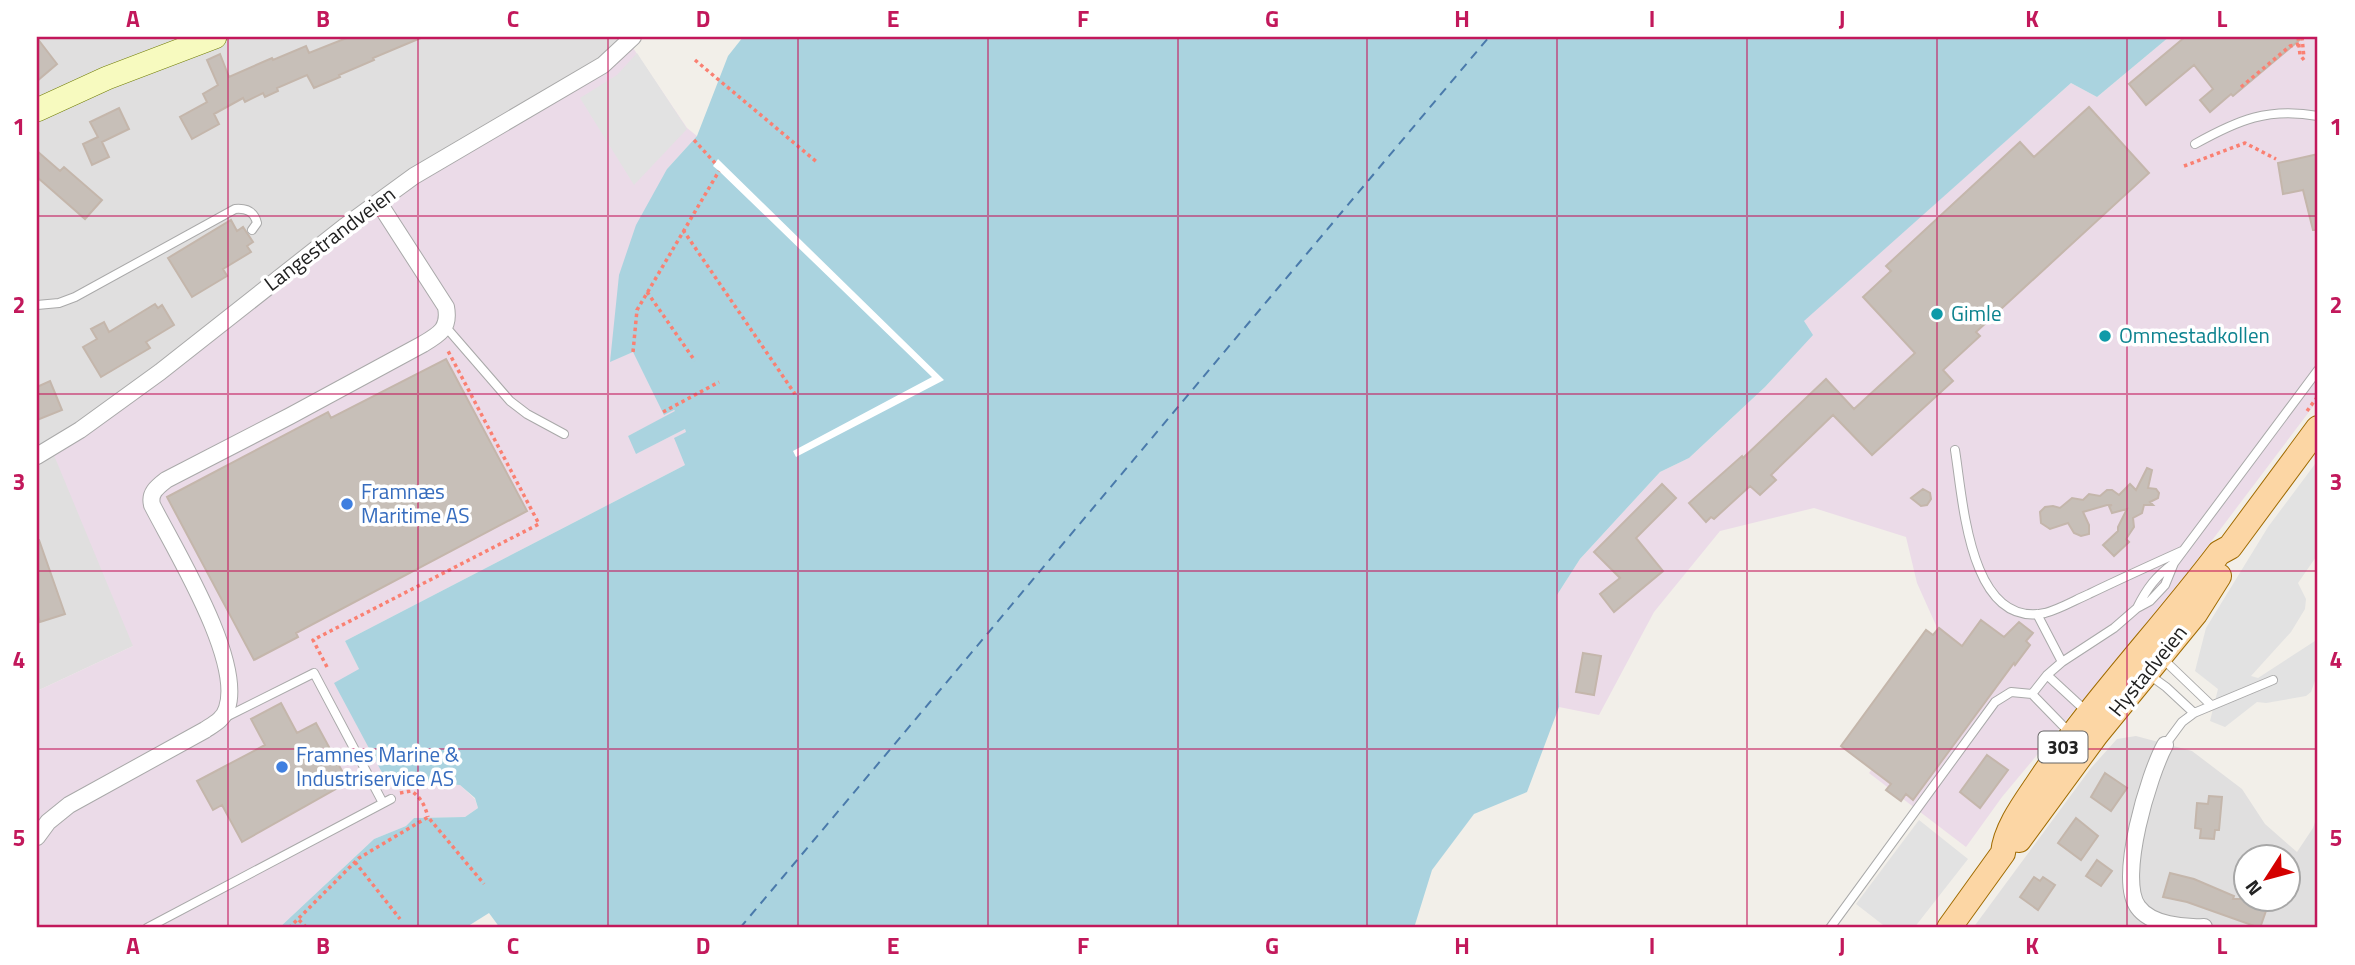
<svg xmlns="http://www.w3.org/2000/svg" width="2355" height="965" viewBox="0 0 2355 965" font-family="'Titillium Web',sans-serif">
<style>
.residential{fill:#e0dfdf;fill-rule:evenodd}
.industrial{fill:#ebdbe8}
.parking{fill:#e2e2e2}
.water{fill:#aad3df}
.pier{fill:#fff}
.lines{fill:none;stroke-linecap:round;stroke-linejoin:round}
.ferry{stroke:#4a7aab;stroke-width:2;stroke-dasharray:9 7;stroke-linecap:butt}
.building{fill:#c7bfb8;stroke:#c4b6ab;stroke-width:2}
.service-casing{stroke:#a9a9a9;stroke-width:10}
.minor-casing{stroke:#a9a9a9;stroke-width:18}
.secondary-casing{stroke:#707d05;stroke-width:24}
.primary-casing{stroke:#a06b00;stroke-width:26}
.path{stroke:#fa8072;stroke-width:3.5;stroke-dasharray:3.5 3.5;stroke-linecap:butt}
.service{stroke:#fff;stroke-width:8}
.minor{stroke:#fff;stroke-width:16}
.secondary{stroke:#f7fabf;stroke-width:23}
.primary{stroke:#fcd6a4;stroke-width:24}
.grid{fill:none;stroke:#c2185b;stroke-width:2;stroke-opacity:0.55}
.culture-dot{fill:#0f9aa8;stroke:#fff;stroke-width:2.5}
.shop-dot{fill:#3f7fe0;stroke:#fff;stroke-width:2.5}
.labels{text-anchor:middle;stroke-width:7;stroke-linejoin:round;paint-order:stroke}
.shield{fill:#fff;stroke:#646464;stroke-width:2}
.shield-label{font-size:19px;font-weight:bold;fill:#222}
.street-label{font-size:21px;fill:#222;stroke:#fff}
.culture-label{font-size:21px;fill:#0d838f;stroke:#fff;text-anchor:start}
.shop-label{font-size:21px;fill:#366cbe;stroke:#fff;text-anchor:start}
.neatline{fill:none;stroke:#c2185b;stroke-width:2.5}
.grid-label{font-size:23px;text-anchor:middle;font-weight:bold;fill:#c2185b}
</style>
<rect width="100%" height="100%" fill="#f2efe9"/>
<path class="residential" d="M37 37H633L133 646 37 691Z
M2136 736 2192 751 2242 789 2265 824 2297 852 2313 828 2318 813V928H1973L2091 768 2117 739ZM2246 856H2288V898H2246Z"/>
<path class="industrial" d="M2169 37H2318V400L2173 592 2002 797 1966 847 1869 773 1952 661 1917 583 1906 537 1814 508 1720 531 1654 612 1599 715 1559 707 1557 595 1580 559 1660 472 1689 458 1765 387 1812 335 1803 321 2071 83 2097 97Z
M629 42 687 128 697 136 667 169 610 361 633 352 665 414 674 410 675 412 628 436 637 453 685 429 686 432 685 465 345 641 359 669 386 780 460 785 475 799 478 808 465 817 414 818 406 826 374 839 279 928H37V691L133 646 51 448 414 176Z"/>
<path class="parking" d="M637 53 687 129 634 185 580 98 617 75Z
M2318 460V554L2298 583 2306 599 2305 609 2291 632 2251 676 2258 678 2318 639V672L2311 692 2306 696 2266 703 2257 702 2225 727 2210 721 2218 689 2195 671 2206 628 2268 527Z
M1919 820 1968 859 1914 928H1887L1856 904Z"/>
<path class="water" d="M743 37H2169L2097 97 2071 83 1804 321 1813 335 1765 387 1689 458 1660 472 1580 559 1557 595 1559 707 1527 792 1474 814 1432 870 1414 928H500L489 913 465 928H279L374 839 406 826 414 818 465 817 478 808 475 798 460 785 386 780 334 683 359 669 345 641 685 465 674 438 686 432 685 429 636 454 628 436 675 411 674 410 664 415 633 352 610 362 619 275 636 225 667 169 697 136 728 56Z"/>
<path class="pier" d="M718 159 944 380 796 457 793 451 932 377 719 171 713 166Z"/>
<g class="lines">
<path class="ferry" d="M740 928 1489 37"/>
</g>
<path class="building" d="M349 37H423L373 58 374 60 339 75 340 77 314 88 307 75 277 88 278 91 265 97 263 93 245 102 243 98 214 114 219 124 192 139 180 117 207 102 203 94 218 85 207 60 220 54 229 77 272 58 273 60 306 46 309 53Z
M2185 37H2303L2233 96 2231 94 2210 112 2200 100 2213 89 2194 65 2146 105 2129 84Z
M37 38 57 64 37 81Z
M2089 107 2149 173 1976 332 1980 336 1943 370 1953 381 1872 455 1833 415 1771 475 1776 480 1760 495 1750 486 1714 519 1711 517 1706 522 1689 503 1742 456 1743 458 1826 379 1854 409 1915 353 1863 297 1891 271 1886 266 2020 142 2034 157Z
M119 108 129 129 102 142 109 157 92 165 83 144 98 137 90 122Z
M37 151 60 171 64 167 102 200 85 219 37 177Z
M2318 154V230H2313L2303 190 2283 194 2278 163Z
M231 220 237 231 243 227 253 242 247 246 251 252 223 269 227 276 192 297 168 258Z
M155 304 158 308 162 305 174 325 146 342 150 348 101 377 83 347 97 339 91 329 104 322 109 332Z
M446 359 527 511 296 633 298 637 254 660 167 497 328 412 331 418Z
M50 381 62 410 37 420V387Z
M2147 468 2152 470 2148 488 2156 489 2159 493 2158 498 2150 502 2153 505H2144L2142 513 2133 518 2134 527 2126 539 2129 542 2114 556 2103 545 2118 531V527L2127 509 2112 513 2109 506 2112 505H2107L2083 512 2089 525V534L2081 536 2074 533 2068 523 2050 529 2041 523 2040 512 2045 507 2053 506 2060 508 2072 498 2083 500 2089 494 2100 496 2107 490H2112L2119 495 2130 484 2136 490Z
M1662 484 1676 498 1636 538 1663 571 1614 612 1600 594 1620 578 1594 552Z
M1923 489 1930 493 1931 499 1927 505 1921 506 1911 498Z
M37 540H39L65 614 40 622 37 613Z
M1981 620 2004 637 2019 622 2033 633 2026 641 2030 645 2015 665 2014 663 1913 800 1906 794 1901 801 1886 790 1891 784 1841 746 1926 630 1933 635 1939 628 1962 646Z
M1583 653 1601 656 1594 695 1576 692Z
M281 703 297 733 316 723 348 782 242 842 222 805 213 810 197 781 265 745 251 719Z
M1987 755 2008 770 1980 808 1960 792Z
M2105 773 2127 788 2111 811 2091 797Z
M2209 796 2222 797 2219 830H2215L2214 839 2200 838 2201 829 2195 828 2197 803 2208 804Z
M2076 818 2098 836 2081 860 2058 843Z
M2097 860 2112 871 2101 886 2086 876Z
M2170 873 2194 879 2234 896 2233 899H2251L2268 905 2260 928 2187 902 2163 897Z
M2034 877 2040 881 2043 877 2055 885 2038 910 2020 897Z"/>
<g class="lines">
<defs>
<path id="service" d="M2195 144C2238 120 2268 107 2318 116
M37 305 59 303 75 297 235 209C246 208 254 211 257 223L252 230
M445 326 510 401 527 414 564 434
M1955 450C1963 499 1969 629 2045 613 2060 609 2075 600 2089 594 2120 579 2151 565 2182 551
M2137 608C2147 588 2156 576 2174 563
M2037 614 2062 662
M2163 659 2211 705
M2148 674 2166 687 2194 713
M2047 675 2086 711
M2032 694 2069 732
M226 717 314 673 383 803
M2165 745 2182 722 2194 713 2273 680
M147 928 391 799
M1830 928 1995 702 2011 692 2032 694 2047 675 2062 662 2114 628 2137 608 2150 601 2165 585 2174 563 2318 370"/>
<path id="minor" d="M37 456 80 430 160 372 344 227 414 176 603 65 633 37
M2165 745C2149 774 2117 879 2138 907 2151 925 2184 928 2204 927
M37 837 48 822 69 805 205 730C214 724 224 719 227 708 243 660 175 550 152 505 149 493 157 487 166 480L290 416 423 344C440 334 450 328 446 307L379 203"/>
<path id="secondary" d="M37 110 107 78 215 37"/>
<path id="primary" d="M2019 840 2096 735 2195 614 2219 576
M1949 928 2003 853C2005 830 2023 805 2036 786 2090 704 2159 632 2219 553L2230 547 2318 428"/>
</defs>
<use href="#service" class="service-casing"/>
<use href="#minor" class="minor-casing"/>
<use href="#secondary" class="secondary-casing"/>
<use href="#primary" class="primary-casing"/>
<path class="path" d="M2298 37 2300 55 2304 60
M2302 37 2304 58
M695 60 818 163
M2241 87 2290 46 2299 44
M694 140 715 163
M2184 166 2245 143 2276 159
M683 230 795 394
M647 292 695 361
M633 352 637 310 719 171
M2307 411 2318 396
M663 412 719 382
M327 667 313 640 539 524 447 349
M400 793 411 791C421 797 425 806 428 817
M355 862 400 919
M299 920 307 928
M289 928 359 858 428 817 484 884"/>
<use href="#service" class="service"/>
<use href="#minor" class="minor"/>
<use href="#secondary" class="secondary"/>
<use href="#primary" class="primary"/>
</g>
<path class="grid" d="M228 37V928M418 37V928M608 37V928M798 37V928M988 37V928M1178 37V928M1367 37V928M1557 37V928M1747 37V928M1937 37V928M2127 37V928M37 216H2318M37 394H2318M37 571H2318M37 749H2318"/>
<g class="culture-dot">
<circle cx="1937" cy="314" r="7"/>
<circle cx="2105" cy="336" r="7"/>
</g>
<g class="shop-dot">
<circle cx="347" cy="504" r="7"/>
<circle cx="282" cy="767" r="7"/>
</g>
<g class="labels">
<rect class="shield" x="2038.5" y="731.5" width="49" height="31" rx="5"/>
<g class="shield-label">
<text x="2063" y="754">303</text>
</g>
<g class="street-label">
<text transform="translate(330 239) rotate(-37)" y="7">Langestrandveien</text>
<text transform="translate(2148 671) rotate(-51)" y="7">Hystadveien</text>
</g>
<g class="culture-label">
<text x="1951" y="321">Gimle</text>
<text x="2119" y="343">Ommestadkollen</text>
</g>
<g class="shop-label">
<text x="361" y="499">Framnæs<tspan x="361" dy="24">Maritime AS</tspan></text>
<text x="296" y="762">Framnes Marine &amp;<tspan x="296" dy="24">Industriservice AS</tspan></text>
</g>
</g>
<rect width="2355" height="965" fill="none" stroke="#ffffff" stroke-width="77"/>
<g transform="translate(2267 878) rotate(234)"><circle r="33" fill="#ffffff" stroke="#a7a7a7" stroke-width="2"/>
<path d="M0-5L12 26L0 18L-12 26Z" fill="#d40000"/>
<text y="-10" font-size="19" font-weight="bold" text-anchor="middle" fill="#222222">N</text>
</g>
<rect x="38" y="38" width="2278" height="888" class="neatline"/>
<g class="grid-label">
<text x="133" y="27">A</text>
<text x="323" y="27">B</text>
<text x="513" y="27">C</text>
<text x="703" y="27">D</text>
<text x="893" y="27">E</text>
<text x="1083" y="27">F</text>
<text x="1272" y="27">G</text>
<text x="1462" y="27">H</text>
<text x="1652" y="27">I</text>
<text x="1842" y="27">J</text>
<text x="2032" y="27">K</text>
<text x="2222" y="27">L</text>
<text x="19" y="135">1</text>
<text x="2336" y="135">1</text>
<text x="19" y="313">2</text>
<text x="2336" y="313">2</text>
<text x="19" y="490">3</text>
<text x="2336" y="490">3</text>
<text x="19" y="668">4</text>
<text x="2336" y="668">4</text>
<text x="19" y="846">5</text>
<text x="2336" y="846">5</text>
<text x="133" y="954">A</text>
<text x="323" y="954">B</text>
<text x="513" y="954">C</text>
<text x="703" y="954">D</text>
<text x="893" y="954">E</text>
<text x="1083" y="954">F</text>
<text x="1272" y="954">G</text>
<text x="1462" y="954">H</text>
<text x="1652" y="954">I</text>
<text x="1842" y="954">J</text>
<text x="2032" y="954">K</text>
<text x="2222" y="954">L</text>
</g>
</svg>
